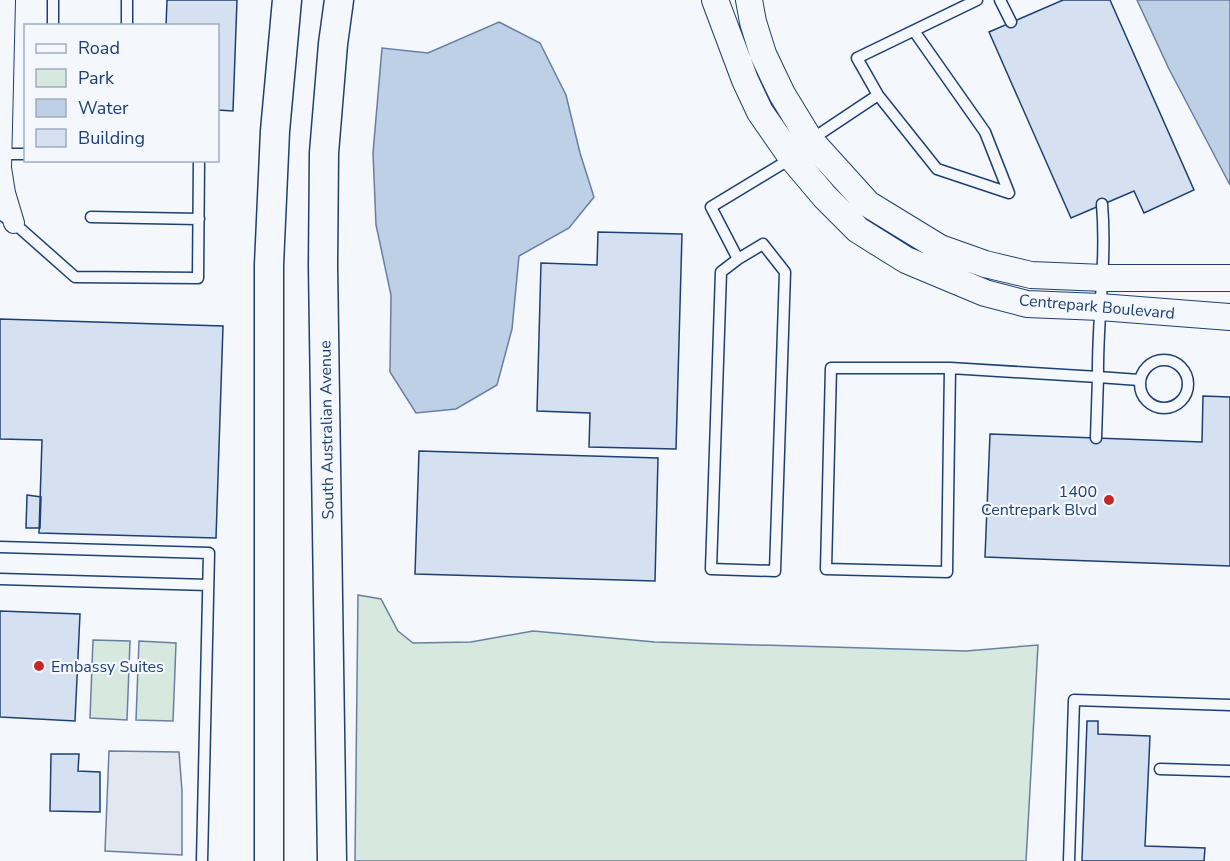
<svg xmlns="http://www.w3.org/2000/svg" width="1230" height="861" viewBox="0 0 1230 861" font-family="'Nunito Sans',sans-serif">
<style>
.green{fill:#d7e8df;stroke:#687fa3;stroke-width:1.5}
.parking{fill:#e3e8f0;stroke:#687fa3;stroke-width:1.5}
.water{fill:#bed0e5;stroke:#687fa3;stroke-width:1.5}
.building{fill:#d5e0f0;stroke:#1d3f73;stroke-width:1.5}
.lines{fill:none;stroke-linecap:round;stroke-linejoin:round}
.service-casing{stroke:#1d3f73;stroke-width:13}
.minor-casing{stroke:#1d3f73;stroke-width:22}
.tertiary-casing{stroke:#1d3f73;stroke-width:28}
.secondary-casing{stroke:#1d3f73;stroke-width:31}
.service{stroke:#f4f7fb;stroke-width:10}
.minor{stroke:#f4f7fb;stroke-width:20}
.tertiary{stroke:#f4f7fb;stroke-width:26}
.secondary{stroke:#f4f7fb;stroke-width:28}
.poi-dot{fill:#c62828;stroke:#f4f7fb;stroke-width:2}
.labels{text-anchor:middle;stroke-width:4.5;stroke-linejoin:round;paint-order:stroke}
.street-label{font-size:16px;fill:#1d3f73;stroke:#f4f7fb}
.poi-label{font-size:16px;fill:#1d3f73;stroke:#f4f7fb;text-anchor:end}
</style>
<rect width="100%" height="100%" fill="#f4f7fb"/>
<path class="green" d="M358 595 381 599 398 631 413 643 471 642 533 631 655 642 966 651 1038 645 1026 861H355Z
M93 640 130 641 127 720 90 718Z
M139 641 176 643 173 721 136 720Z"/>
<path class="parking" d="M109 751 179 752 182 791V855L105 851Z"/>
<path class="water" d="M1137 0H1230V185L1169 69Z
M499 22 540 43 566 95 580 153 594 197 569 228 519 256 512 329 497 385 456 409 416 413 390 372 391 295 376 225 373 153 382 48 428 53Z"/>
<path class="building" d="M167 0H237L233 111 218 110V26H166Z
M1063 0H1110L1194 190 1144 213 1134 191 1071 218 989 32Z
M598 232 682 234 676 449 589 447 590 413 537 411 541 263 597 265Z
M0 319 223 326 216 538 39 533 42 440 0 439Z
M1203 396 1230 397V566L985 557 990 434 1202 442Z
M419 451 658 458 655 581 415 574Z
M27 495 41 497 40 528H26Z
M0 611 80 614 75 721 0 717Z
M1087 721H1098V734L1150 736 1145 846 1205 848 1204 861H1082Z
M51 754H79L78 771 100 772V812L50 811Z"/>
<g class="lines">
<defs>
<path id="service" d="M53 0V26
M1000 0 1011 22
M127 26V0
M878 95 937 169 1009 193 985 132 914 31
M809 141 878 95 857 58 977 0
M0 154H26
M0 214 14 223 75 277 198 278 199 160
M91 217 199 219
M738 259 763 244 785 272 775 571 711 569 721 272 738 259 711 207 792 158
M1140 384a24 24 0 1 1 48 0a24 24 0 1 1-48 0Z
M950 368 947 572 826 569 831 368H950L1098 377C1097 319 1107 262 1102 204
M1096 438 1098 377 1139 380
M0 547 209 553 202 861
M0 579 208 585
M1160 769 1230 771
M1069 861 1074 700 1230 705"/>
<path id="minor" d="M5 0 1 168 5 193 14 223"/>
<path id="tertiary" d="M715 0 745 80 760 112 792 158 825 197 858 230 906 260 985 293 1027 304 1100 307 1230 317
M749 0 753 22 763 54 782 94 810 140 868 204 940 248 985 264 1031 275 1104 278H1230"/>
<path id="secondary" d="M269 861V265L275 131 287 0
M332 861 323 266 324 153 333 44 339 0"/>
</defs>
<use href="#service" class="service-casing"/>
<use href="#minor" class="minor-casing"/>
<use href="#tertiary" class="tertiary-casing"/>
<use href="#secondary" class="secondary-casing"/>
<use href="#service" class="service"/>
<use href="#minor" class="minor"/>
<use href="#tertiary" class="tertiary"/>
<use href="#secondary" class="secondary"/>
</g>
<g class="poi-dot">
<circle cx="1109" cy="500" r="6"/>
<circle cx="39" cy="666" r="6"/>
</g>
<g class="labels">
<g class="street-label">
<text transform="translate(1097 306) rotate(5)" y="6">Centrepark Boulevard</text>
<text transform="translate(326 430) rotate(-91)" y="6">South Australian Avenue</text>
</g>
<g class="poi-label">
<text x="1097" y="497">1400<tspan x="1097" dy="18">Centrepark Blvd</tspan></text>
<text x="51" y="672" text-anchor="start">Embassy Suites</text>
</g>
</g>
<rect x="24" y="24" width="195" height="138" fill="#f4f7fb" stroke="#9eadc5" stroke-width="1.5"/>
<rect x="36" y="44" width="30" height="9" fill="#f4f7fb" stroke="#9eadc5" stroke-width="1.5"/>
<text x="78" y="54" font-size="18" fill="#1d3f73">Road</text>
<rect x="36" y="69" width="30" height="18" fill="#d7e8df" stroke="#9eadc5" stroke-width="1.5"/>
<text x="78" y="84" font-size="18" fill="#1d3f73">Park</text>
<rect x="36" y="99" width="30" height="18" fill="#bed0e5" stroke="#9eadc5" stroke-width="1.5"/>
<text x="78" y="114" font-size="18" fill="#1d3f73">Water</text>
<rect x="36" y="129" width="30" height="18" fill="#d5e0f0" stroke="#9eadc5" stroke-width="1.5"/>
<text x="78" y="144" font-size="18" fill="#1d3f73">Building</text>
</svg>
